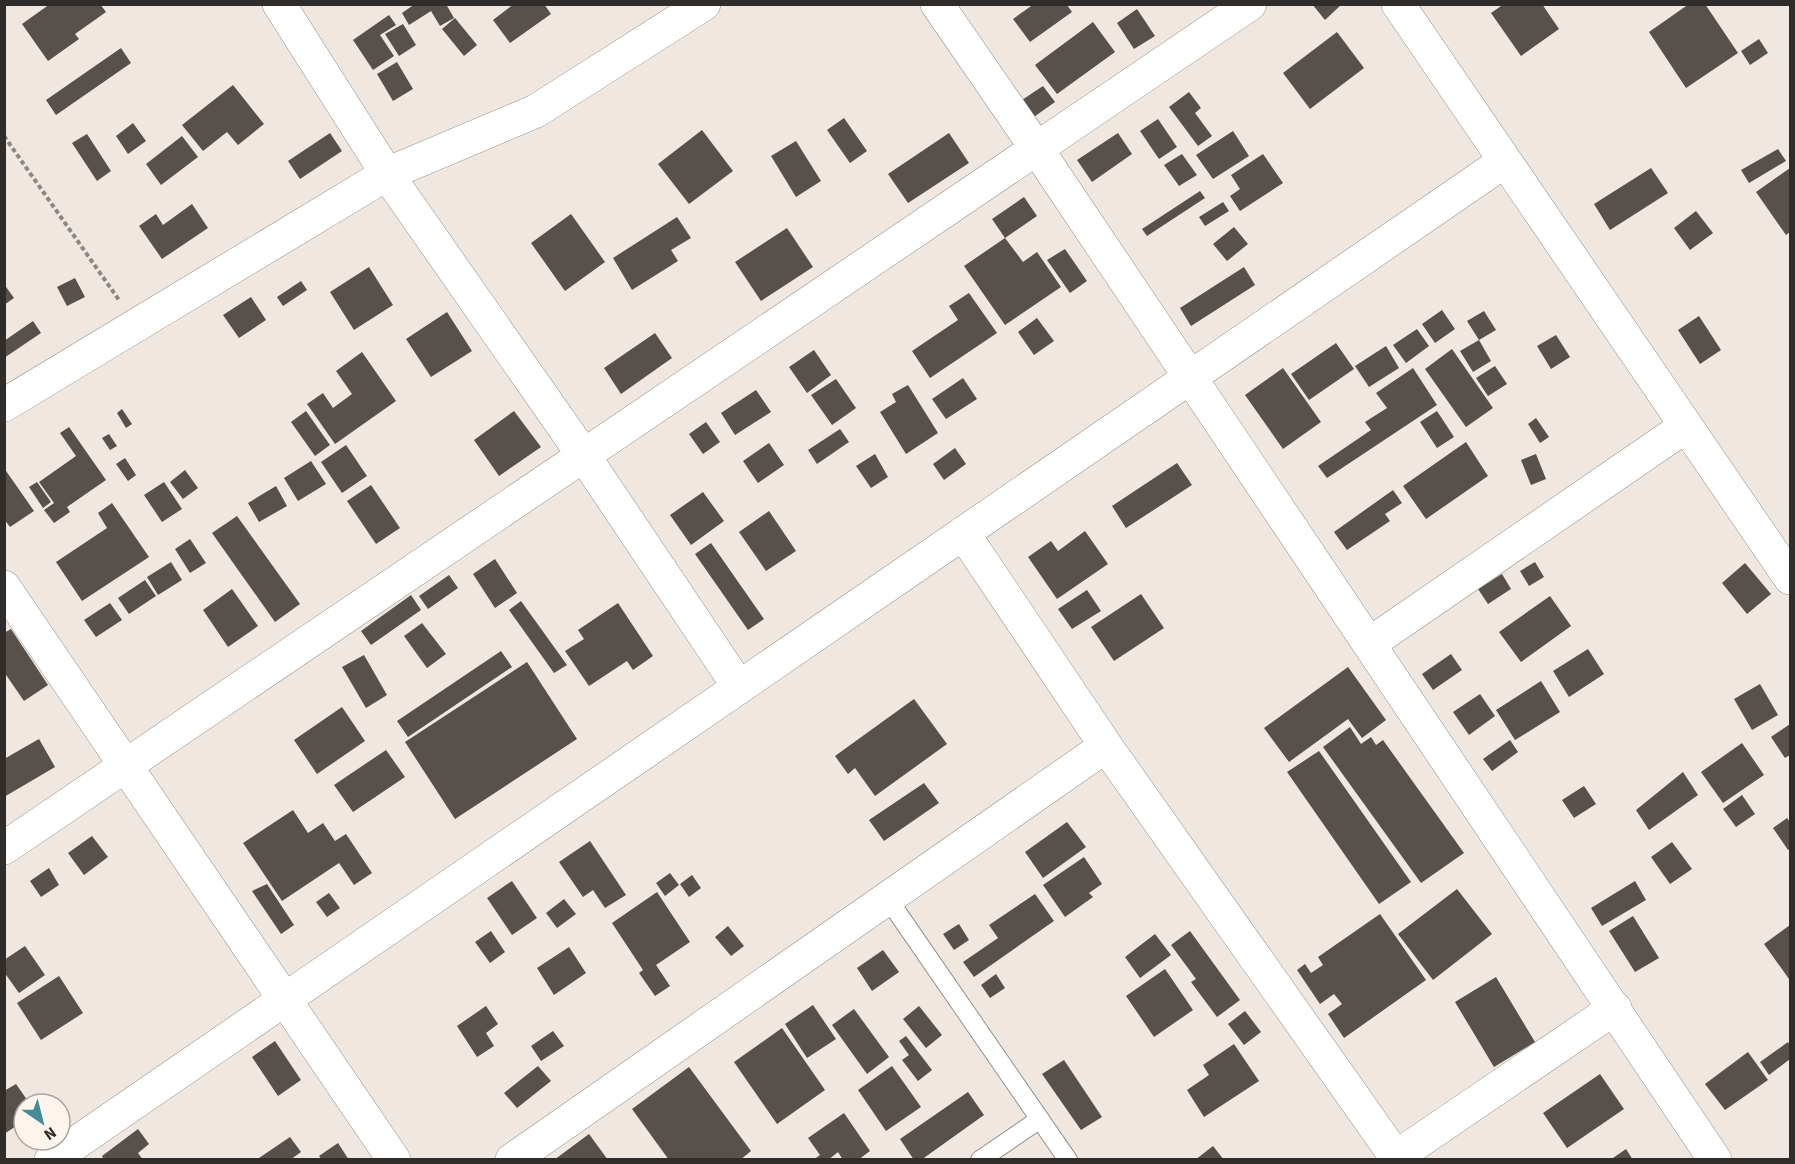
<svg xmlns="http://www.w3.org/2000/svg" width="1795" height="1164" viewBox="0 0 1795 1164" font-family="'Source Sans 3',sans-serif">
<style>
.building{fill:#57504b}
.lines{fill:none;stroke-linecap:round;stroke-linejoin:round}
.lane-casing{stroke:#97908a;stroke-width:20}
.street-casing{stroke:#97908a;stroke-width:34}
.path{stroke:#8d8783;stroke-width:4;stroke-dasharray:4.5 3;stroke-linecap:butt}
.lane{stroke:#fff;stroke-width:18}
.street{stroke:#fff;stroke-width:33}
</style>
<rect width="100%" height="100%" fill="#efe7e0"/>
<path class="building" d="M50 4H100L106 12 75 34 79 39 48 61 22 24Z
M415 4H446L454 18 440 26 431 11 409 25 402 13Z
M514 4H544L551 14 510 43 493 20Z
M1034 4 1067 5 1072 12 1030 42 1013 19Z
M1312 4H1342L1325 20Z
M1504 4H1542L1559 29 1521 56 1491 13Z
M1689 4H1705L1738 53 1686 88 1649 32Z
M1137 9 1155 36 1134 49 1117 23Z
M389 15 396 25 380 35 394 56 373 70 353 40Z
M455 18 477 45 464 56 442 29Z
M1093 22 1115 52 1057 94 1035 65Z
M403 24 416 45 399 56 385 34Z
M1337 32 1364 68 1310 109 1283 73Z
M1759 39 1768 53 1750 65 1741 51Z
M121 48 131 63 56 115 46 100Z
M397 62 413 89 393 101 377 74Z
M233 85 264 124 238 145 227 132 203 151 182 125Z
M1043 86 1055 102 1031 119 1019 102Z
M1189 92 1201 108 1195 113 1212 136 1198 146 1169 107Z
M844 118 867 151 850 163 827 130Z
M1158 119 1177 147 1159 159 1140 131Z
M133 123 146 141 128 154 116 136Z
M702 130 733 171 689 204 658 164Z
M1233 131 1249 156 1213 179 1196 155Z
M330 133 342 151 300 179 288 161Z
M949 133 969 163 908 203 888 174Z
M1118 133 1132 154 1092 182 1077 160Z
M87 134 111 171 97 181 72 143Z
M182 136 198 157 161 185 146 164Z
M796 141 821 181 796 197 771 156Z
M1778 149 1786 161 1749 183 1741 170Z
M1182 154 1197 175 1179 186 1164 165Z
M1263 154 1283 183 1240 211 1230 196 1240 189 1231 175Z
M1651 168 1668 193 1610 230 1594 204Z
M1790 168V232L1786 235 1756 192Z
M1200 191 1205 198 1147 236 1142 229Z
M1024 197 1037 216 1005 238 992 219Z
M1223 202 1229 211 1205 226 1199 217Z
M192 204 208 228 162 259 139 226 156 214 163 225Z
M1696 211 1713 233 1690 250 1674 228Z
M571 214 605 262 565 291 531 243Z
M677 217 691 238 671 250 678 261 632 290 613 258Z
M1234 227 1248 244 1227 261 1213 244Z
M787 228 813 267 761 301 735 262Z
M1005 238 1023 262 1037 252 1061 287 1005 325 964 266Z
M1065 249 1087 281 1070 293 1047 260Z
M369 267 393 305 354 330 330 292Z
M1244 267 1255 285 1191 326 1180 308Z
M75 278 85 297 67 306 57 287Z
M301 281 307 290 283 306 277 297Z
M4 284 14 298 4 305Z
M969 293 997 333 930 378 912 351 958 320 949 306Z
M251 297 266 320 239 338 223 315Z
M1442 310 1455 329 1435 343 1422 324Z
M1484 311 1496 330 1479 340 1491 361 1473 372 1460 351 1479 340 1467 321Z
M447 312 472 351 431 377 406 339Z
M1699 316 1721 350 1700 364 1678 330Z
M1037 318 1054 341 1034 355 1018 332Z
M33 321 41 333 4 358V341Z
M1417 329 1429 346 1406 363 1393 345Z
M655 333 672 358 621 394 604 368Z
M1556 335 1570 357 1551 369 1537 346Z
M1336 343 1354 369 1309 400 1291 374Z
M1386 346 1399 368 1369 387 1355 366Z
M1452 349 1493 408 1466 427 1425 369Z
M814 350 831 375 807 393 789 367Z
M362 352 396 401 335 444 307 404 323 393 333 408 352 394 336 371Z
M1495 366 1507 384 1488 396 1476 378Z
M1283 368 1321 422 1283 449 1245 395Z
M1413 368 1437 405 1327 478 1318 466 1371 430 1365 422 1387 408 1376 393Z
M963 378 977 399 946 419 932 399Z
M836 379 856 408 832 425 811 395Z
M908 385 938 433 906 454 880 412 896 402 892 394Z
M756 390 771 412 735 435 721 413Z
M122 409 132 424 126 428 117 413Z
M306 411 330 445 315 456 291 422Z
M514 411 541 447 499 476 474 440Z
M1437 411 1454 437 1437 448 1420 422Z
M1536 418 1549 437 1540 443 1528 424Z
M706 422 720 442 703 454 689 434Z
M69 427 106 480 67 507 70 512 54 523 44 510 54 503 39 482 76 456 60 433Z
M840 429 849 442 817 464 808 450Z
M109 434 117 446 110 450 102 438Z
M1466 442 1488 476 1426 519 1403 486Z
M769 443 784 465 758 483 743 461Z
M346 445 367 476 342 493 321 462Z
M955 448 966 464 944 480 933 464Z
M875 454 888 477 871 488 856 466Z
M1536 454 1546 479 1531 485 1521 460Z
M125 458 136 475 128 481 116 464Z
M311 461 326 484 298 501 284 478Z
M1177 463 1192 485 1126 528 1112 506Z
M4 468 34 511 10 527 4 519Z
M185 470 198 488 183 499 170 482Z
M37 482 51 502 43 508 29 487Z
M164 482 182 509 162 522 144 495Z
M371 485 400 528 376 544 347 501Z
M276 486 287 506 259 522 248 503Z
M1393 490 1402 503 1385 514 1390 521 1347 550 1334 532Z
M703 492 724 521 691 545 670 515Z
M112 503 149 557 82 601 56 562 107 528 98 513Z
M769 511 796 551 766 571 739 532Z
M237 516 300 604 275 622 212 533Z
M1085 531 1108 564 1057 599 1028 557 1051 541 1058 551Z
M190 539 206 563 190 573 175 549Z
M711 543 764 619 748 630 695 554Z
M495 559 517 593 495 608 473 574Z
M171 562 182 580 158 595 147 577Z
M1535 562 1544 577 1529 586 1520 571Z
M1745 563 1771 594 1747 614 1722 583Z
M1502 574 1511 589 1488 604 1478 589Z
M449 575 458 588 428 609 419 596Z
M145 580 156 596 129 614 118 598Z
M232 589 258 626 228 647 203 610Z
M1087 590 1101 611 1072 629 1058 609Z
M1141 594 1164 628 1114 661 1091 627Z
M411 595 421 610 371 645 361 631Z
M1550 596 1571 626 1521 662 1499 632Z
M521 601 567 665 554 673 509 610Z
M110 603 122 620 96 637 84 620Z
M618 603 653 656 633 670 627 661 589 686 565 651 584 639 578 630Z
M422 623 446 654 427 668 404 636Z
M11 629 48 685 24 701 4 672V633Z
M1588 649 1604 674 1569 697 1553 671Z
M501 651 512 667 408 737 397 721Z
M1451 654 1462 670 1433 690 1422 674Z
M364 655 387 695 366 708 342 667Z
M527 662 577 739 455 819 405 742Z
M1348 667 1386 720 1362 738 1348 719 1289 762 1264 728Z
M1541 681 1560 712 1515 740 1496 710Z
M1760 684 1778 715 1752 730 1734 699Z
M1480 694 1495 716 1469 735 1453 712Z
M914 699 947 744 875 796 855 768 848 774 835 756Z
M342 707 365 741 317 774 294 740Z
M1790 724V755L1785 758 1771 737Z
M1350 727 1361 744 1371 737 1376 745 1383 740 1464 853 1421 883 1323 747Z
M39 739 55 767 4 797V759Z
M1510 740 1518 752 1492 771 1483 759Z
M1742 743 1764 775 1723 803 1701 772Z
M386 750 405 777 353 812 334 785Z
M1319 751 1411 882 1379 904 1287 772Z
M1683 772 1698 795 1649 830 1636 810Z
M924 783 939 803 884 841 869 820Z
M1584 786 1596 804 1574 818 1562 800Z
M1742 795 1755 814 1736 827 1723 809Z
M293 810 308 833 323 823 335 841 346 834 372 873 354 885 339 863 282 901 243 843Z
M1787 818 1790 822V849L1788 850 1773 828Z
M1067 822 1086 847 1043 878 1025 852Z
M92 836 108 857 84 875 68 853Z
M590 841 626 895 605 908 593 890 583 897 559 862Z
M1672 842 1692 869 1670 884 1651 857Z
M1084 857 1102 884 1089 893 1093 897 1065 917 1043 885Z
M49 868 59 885 41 897 30 881Z
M670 873 679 885 665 896 656 883Z
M692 875 701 888 689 897 680 884Z
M512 881 537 918 512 935 487 898Z
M1635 881 1646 900 1602 926 1591 908Z
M267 884 294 925 281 934 252 891Z
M1457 889 1492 934 1433 980 1398 934Z
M657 892 690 942 656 965 670 986 655 996 639 973 643 970 612 923Z
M329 893 340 908 327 917 316 902Z
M1035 894 1054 921 974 977 963 962 998 938 989 925Z
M564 899 576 914 557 928 546 913Z
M1380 914 1426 980 1344 1038 1328 1014 1342 1004 1334 994 1320 1004 1297 970 1305 964 1311 973 1323 965 1318 957Z
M1633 916 1659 958 1635 972 1609 931Z
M959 924 969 940 954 950 943 934Z
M1790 925V978L1789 979 1764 944Z
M728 926 744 946 731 956 715 937Z
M491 931 505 952 490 963 475 942Z
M1190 931 1240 1000 1217 1017 1191 982 1196 979 1171 945Z
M1155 934 1171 955 1140 978 1125 957Z
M25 946 45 975 19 993 4 972V960Z
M569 947 586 973 554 995 537 968Z
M883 950 899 972 872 991 857 968Z
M1165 969 1193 1010 1154 1037 1126 996Z
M996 974 1005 988 990 998 981 985Z
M59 976 83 1013 41 1040 17 1003Z
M1496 977 1535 1042 1494 1067 1455 1002Z
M813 1005 836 1039 807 1058 785 1024Z
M486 1006 498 1024 486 1033 494 1046 477 1057 457 1026Z
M919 1006 942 1035 926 1048 903 1019Z
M854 1009 889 1057 867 1074 832 1025Z
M1245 1011 1261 1032 1244 1045 1228 1024Z
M782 1028 825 1090 777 1124 734 1062Z
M553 1031 564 1046 541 1061 531 1046Z
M906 1036 932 1070 918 1081 902 1060 909 1055 899 1041Z
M275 1041 301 1080 278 1096 252 1057Z
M1788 1042 1790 1046V1059L1769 1075 1760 1062Z
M1234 1044 1259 1081 1204 1117 1187 1090 1209 1075 1203 1065Z
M1748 1052 1768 1080 1725 1110 1705 1084Z
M1064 1060 1102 1117 1081 1130 1042 1074Z
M538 1066 551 1081 517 1108 504 1093Z
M892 1066 921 1107 886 1131 858 1090Z
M689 1067 751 1151 740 1160H669L632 1109Z
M1600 1074 1624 1109 1567 1148 1543 1113Z
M16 1084 30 1104H24V1121L4 1134V1091Z
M968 1092 984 1115 921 1160H914L900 1139Z
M844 1113 870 1151 858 1160H843L838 1152 828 1160H813L820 1155 808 1138Z
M138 1129 149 1144 138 1153 143 1160H104L102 1156Z
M589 1134 608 1160H554Z
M290 1137 301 1152 290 1160H256Z
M338 1143 349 1160H322L319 1156Z
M1213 1146 1224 1160H1195Z
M1626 1149 1633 1160H1610Z"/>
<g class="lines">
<defs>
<path id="lane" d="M888 899 1068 1160
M980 1160 1040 1119"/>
<path id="street" d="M279 4 387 174 584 456 739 687
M937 4 1037 149 1715 1160
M1398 4 1790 578
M4 405 387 174 536 111 704 4
M963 533 1106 746 1396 1157 1615 1008
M4 587 394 1160
M1369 644 1686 426
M4 848 1250 4
M51 1160 1505 161
M512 1160 1106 746"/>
</defs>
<use href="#lane" class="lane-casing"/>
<use href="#street" class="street-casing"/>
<path class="path" d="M4 136 119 300"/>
<use href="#lane" class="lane"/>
<use href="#street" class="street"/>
</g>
<rect width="1795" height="1164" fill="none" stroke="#2f2c2a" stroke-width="12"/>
<g transform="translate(42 1122) rotate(145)"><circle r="28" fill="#fdf4ee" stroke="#aba4a0" stroke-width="1.5"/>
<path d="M0-4.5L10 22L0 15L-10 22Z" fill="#468b98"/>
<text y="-9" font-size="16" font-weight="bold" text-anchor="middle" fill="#2f2c2a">N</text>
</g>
</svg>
